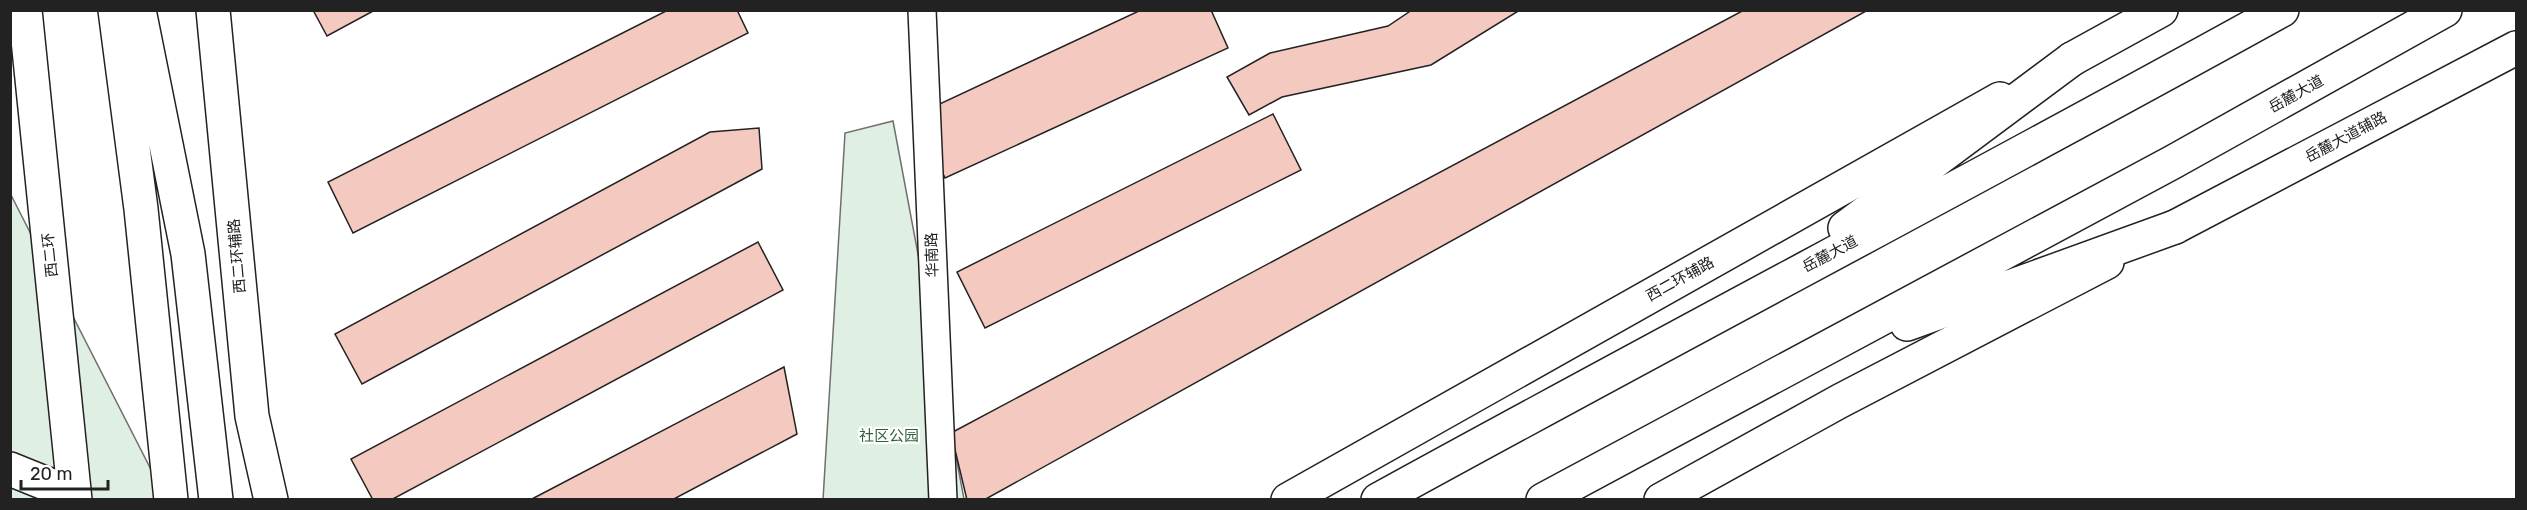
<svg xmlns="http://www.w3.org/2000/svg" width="2527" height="510" viewBox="0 0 2527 510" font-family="Rubik,'Noto Sans SC',sans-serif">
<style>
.green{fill:#e0efe3;stroke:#6f6f6f;stroke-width:1.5}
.building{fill:#f3c9c0;stroke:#222;stroke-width:1.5}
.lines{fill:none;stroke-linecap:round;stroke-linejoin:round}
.minor-casing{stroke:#222;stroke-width:30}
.tertiary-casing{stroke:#222;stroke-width:36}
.secondary-casing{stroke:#222;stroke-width:36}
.trunk-casing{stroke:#222;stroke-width:36}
.minor{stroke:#fff;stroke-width:27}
.tertiary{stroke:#fff;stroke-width:33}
.secondary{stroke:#fff;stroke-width:33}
.trunk{stroke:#fff;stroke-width:33}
.labels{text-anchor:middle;stroke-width:4.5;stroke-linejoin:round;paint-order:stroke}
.street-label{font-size:15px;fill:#222;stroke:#fff}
.park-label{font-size:15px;fill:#2f5e38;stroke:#fff}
</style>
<rect width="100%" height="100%" fill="#fff"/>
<path class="green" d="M893 121 964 499 823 500 845 133Z
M11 195 166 499H11Z"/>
<path class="building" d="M313 10H375L327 36Z
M668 10H737L748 33 353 233 328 182Z
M1141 10H1211L1228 48 945 178 916 115Z
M1412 10H1520L1431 65 1282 97 1249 115 1227 77 1270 53 1388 26Z
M1744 10H1868L984 500H967L951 433Z
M1273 114 1301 170 985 328 957 272Z
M759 128 762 169 362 384 335 334 710 132Z
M758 242 783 290 391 500H373L351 459Z
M784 367 797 434 672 500H530Z"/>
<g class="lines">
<defs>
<path id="minor" d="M922 10 943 500"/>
<path id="tertiary" d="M213 10 252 416 271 500
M1288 500 2000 99
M1661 500 1840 401 2107 262"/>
<path id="secondary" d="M2072 59 2161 10
M2175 227 2516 48"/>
<path id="trunk" d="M25 10 75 500
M115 10 141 209 171 500
M139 10 188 254 216 500
M1845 228 2072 59
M1907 324 2175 227
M10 469 62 490 73 500
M1378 500C1678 335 1982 176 2282 10
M1543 500 2173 162 2445 10"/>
</defs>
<use href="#minor" class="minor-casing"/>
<use href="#tertiary" class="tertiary-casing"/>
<use href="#secondary" class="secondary-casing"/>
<use href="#trunk" class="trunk-casing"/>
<use href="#minor" class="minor"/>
<use href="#tertiary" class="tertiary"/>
<use href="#secondary" class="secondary"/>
<use href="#trunk" class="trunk"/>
</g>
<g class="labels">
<g class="street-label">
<text transform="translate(2296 94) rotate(-29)" y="5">岳麓大道</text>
<text transform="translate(2346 137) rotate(-28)" y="5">岳麓大道辅路</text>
<text transform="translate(1830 254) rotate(-28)" y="5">岳麓大道</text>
<text transform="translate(50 255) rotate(-96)" y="5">西二环</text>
<text transform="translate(932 255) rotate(-92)" y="5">华南路</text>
<text transform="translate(237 256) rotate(-95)" y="5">西二环辅路</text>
<text transform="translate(1680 279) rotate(-29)" y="5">西二环辅路</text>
</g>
<g class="park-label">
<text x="889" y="441">社区公园</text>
</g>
</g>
<rect width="2527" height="510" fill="none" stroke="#222222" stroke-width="24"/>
<path d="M21 480v9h87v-9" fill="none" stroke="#222222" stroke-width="3"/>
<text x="30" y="480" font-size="18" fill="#222222" stroke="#ffffff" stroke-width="4.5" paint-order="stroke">20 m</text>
</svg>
